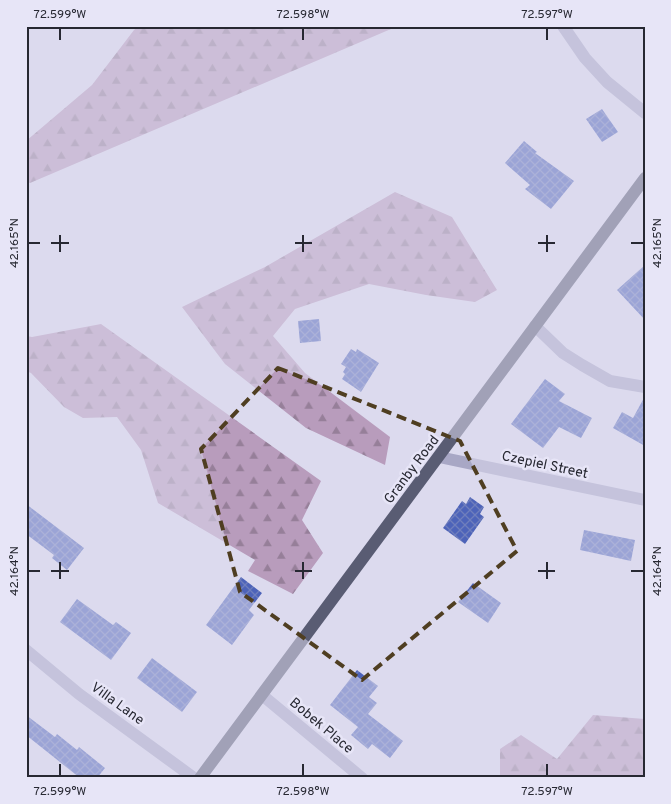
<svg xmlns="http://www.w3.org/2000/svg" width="671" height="804" viewBox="0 0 671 804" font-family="Overpass,sans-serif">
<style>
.forest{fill:url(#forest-firs)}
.building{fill:url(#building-cross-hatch)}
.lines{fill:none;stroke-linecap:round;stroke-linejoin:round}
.minor{stroke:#a8a7c5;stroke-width:12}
.major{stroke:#595c73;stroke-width:12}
.marked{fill:none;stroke:#4f3e21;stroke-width:4;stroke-dasharray:10 6;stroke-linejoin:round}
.ticks{fill:none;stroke:#272832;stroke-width:2}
.labels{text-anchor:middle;stroke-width:5;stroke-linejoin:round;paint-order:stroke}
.street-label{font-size:14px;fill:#272832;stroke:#e7e5f7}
.neatline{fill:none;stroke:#272832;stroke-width:2}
.ticks-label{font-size:12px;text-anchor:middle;fill:#272832}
</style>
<defs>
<pattern id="forest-firs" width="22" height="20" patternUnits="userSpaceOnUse" patternTransform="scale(1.25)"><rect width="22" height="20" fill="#b89cbc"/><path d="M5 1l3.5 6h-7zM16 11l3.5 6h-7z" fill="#967f99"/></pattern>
<pattern id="building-cross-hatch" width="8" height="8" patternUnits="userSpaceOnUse" patternTransform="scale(1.25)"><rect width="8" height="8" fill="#4d63b9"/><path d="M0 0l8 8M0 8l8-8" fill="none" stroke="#6f7ebc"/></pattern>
</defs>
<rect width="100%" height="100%" fill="#dcdaee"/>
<path class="forest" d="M139 26H398L30 183 26 181V141L92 85 134 30Z
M395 192 452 217 497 290 475 302 426 295 369 284 295 309 273 336 305 373 390 437 385 465 306 428 225 364 182 307 265 267Z
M101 324 321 481 302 520 323 553 293 594 248 571 255 560 158 503 141 450 117 417 83 418 64 407 31 373 26 371V336L32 337Z
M593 715 645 719V778H504L500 775V749L521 735 557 759Z"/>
<path class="building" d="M602 109 618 132 602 142 586 119Z
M524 141 537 152 535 153 574 181 551 209 525 189 530 185 505 163Z
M645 265V320L617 290Z
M319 319 321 341 300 343 298 321Z
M351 349 356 352 357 349 379 363 361 392 342 379 345 374 343 372 346 367 341 364Z
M545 379 565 394 559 401 592 418 581 438 559 427 543 448 511 424Z
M645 396V446L613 428 622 412 633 418Z
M470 497 484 507 480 514 484 517 465 544 443 528 462 501 466 504Z
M26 504 84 548 67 570 52 558 54 555 26 534Z
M584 530 635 540 631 561 580 550Z
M241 577 262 593 249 610 254 615 232 645 206 625Z
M473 583 501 603 488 623 458 602Z
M77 599 113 625 116 622 131 633 111 660 60 622Z
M152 658 197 692 182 712 137 678Z
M357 670 378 686 369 697 377 703 368 714 403 741 390 758 372 744 368 749 351 735 358 727 330 705Z
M26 715 55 737 57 734 77 750 79 747 105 768 97 778H80L26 735Z"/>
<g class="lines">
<path class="minor" d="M563 26 585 58 607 82 645 113
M535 326 563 353 582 365 610 381 645 387
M439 457 645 500
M26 650 79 694 194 778
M262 695 362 778"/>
<path class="major" d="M200 778 645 178"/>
</g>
<path d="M0 0H671V804H0ZM278 368 460 441 517 551 362 680 240 592 201 449Z" fill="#dcdaee" fill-opacity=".55" fill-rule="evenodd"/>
<path class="marked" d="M278 368 460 441 517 551 362 680 240 592 201 449Z"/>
<path class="ticks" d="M60 28V40M303 28V40M547 28V40M60 235V252M303 235V252M547 235V252M28 243H40M51 243H69M295 243H312M538 243H555M631 243H644M60 562V579M303 562V579M547 562V579M28 571H40M51 571H69M295 571H312M538 571H555M631 571H644M60 764V776M303 764V776M547 764V776"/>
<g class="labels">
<g class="street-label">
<text transform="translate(545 464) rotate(12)" y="5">Czepiel Street</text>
<text transform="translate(411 469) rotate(-53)" y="5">Granby Road</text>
<text transform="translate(118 703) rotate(36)" y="5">Villa Lane</text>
<text transform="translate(322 725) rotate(40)" y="5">Bobek Place</text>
</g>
</g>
<rect width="671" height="804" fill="none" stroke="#e7e5f7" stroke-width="55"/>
<rect x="28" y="28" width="616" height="748" class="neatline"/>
<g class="ticks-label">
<text x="60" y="18">72.599°W</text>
<text x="303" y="18">72.598°W</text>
<text x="547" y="18">72.597°W</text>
<text transform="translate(14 243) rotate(-90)" y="4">42.165°N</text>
<text transform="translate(657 243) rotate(-90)" y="4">42.165°N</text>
<text transform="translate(14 571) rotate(-90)" y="4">42.164°N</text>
<text transform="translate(657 571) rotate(-90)" y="4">42.164°N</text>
<text x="60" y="795">72.599°W</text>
<text x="303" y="795">72.598°W</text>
<text x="547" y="795">72.597°W</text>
</g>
</svg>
